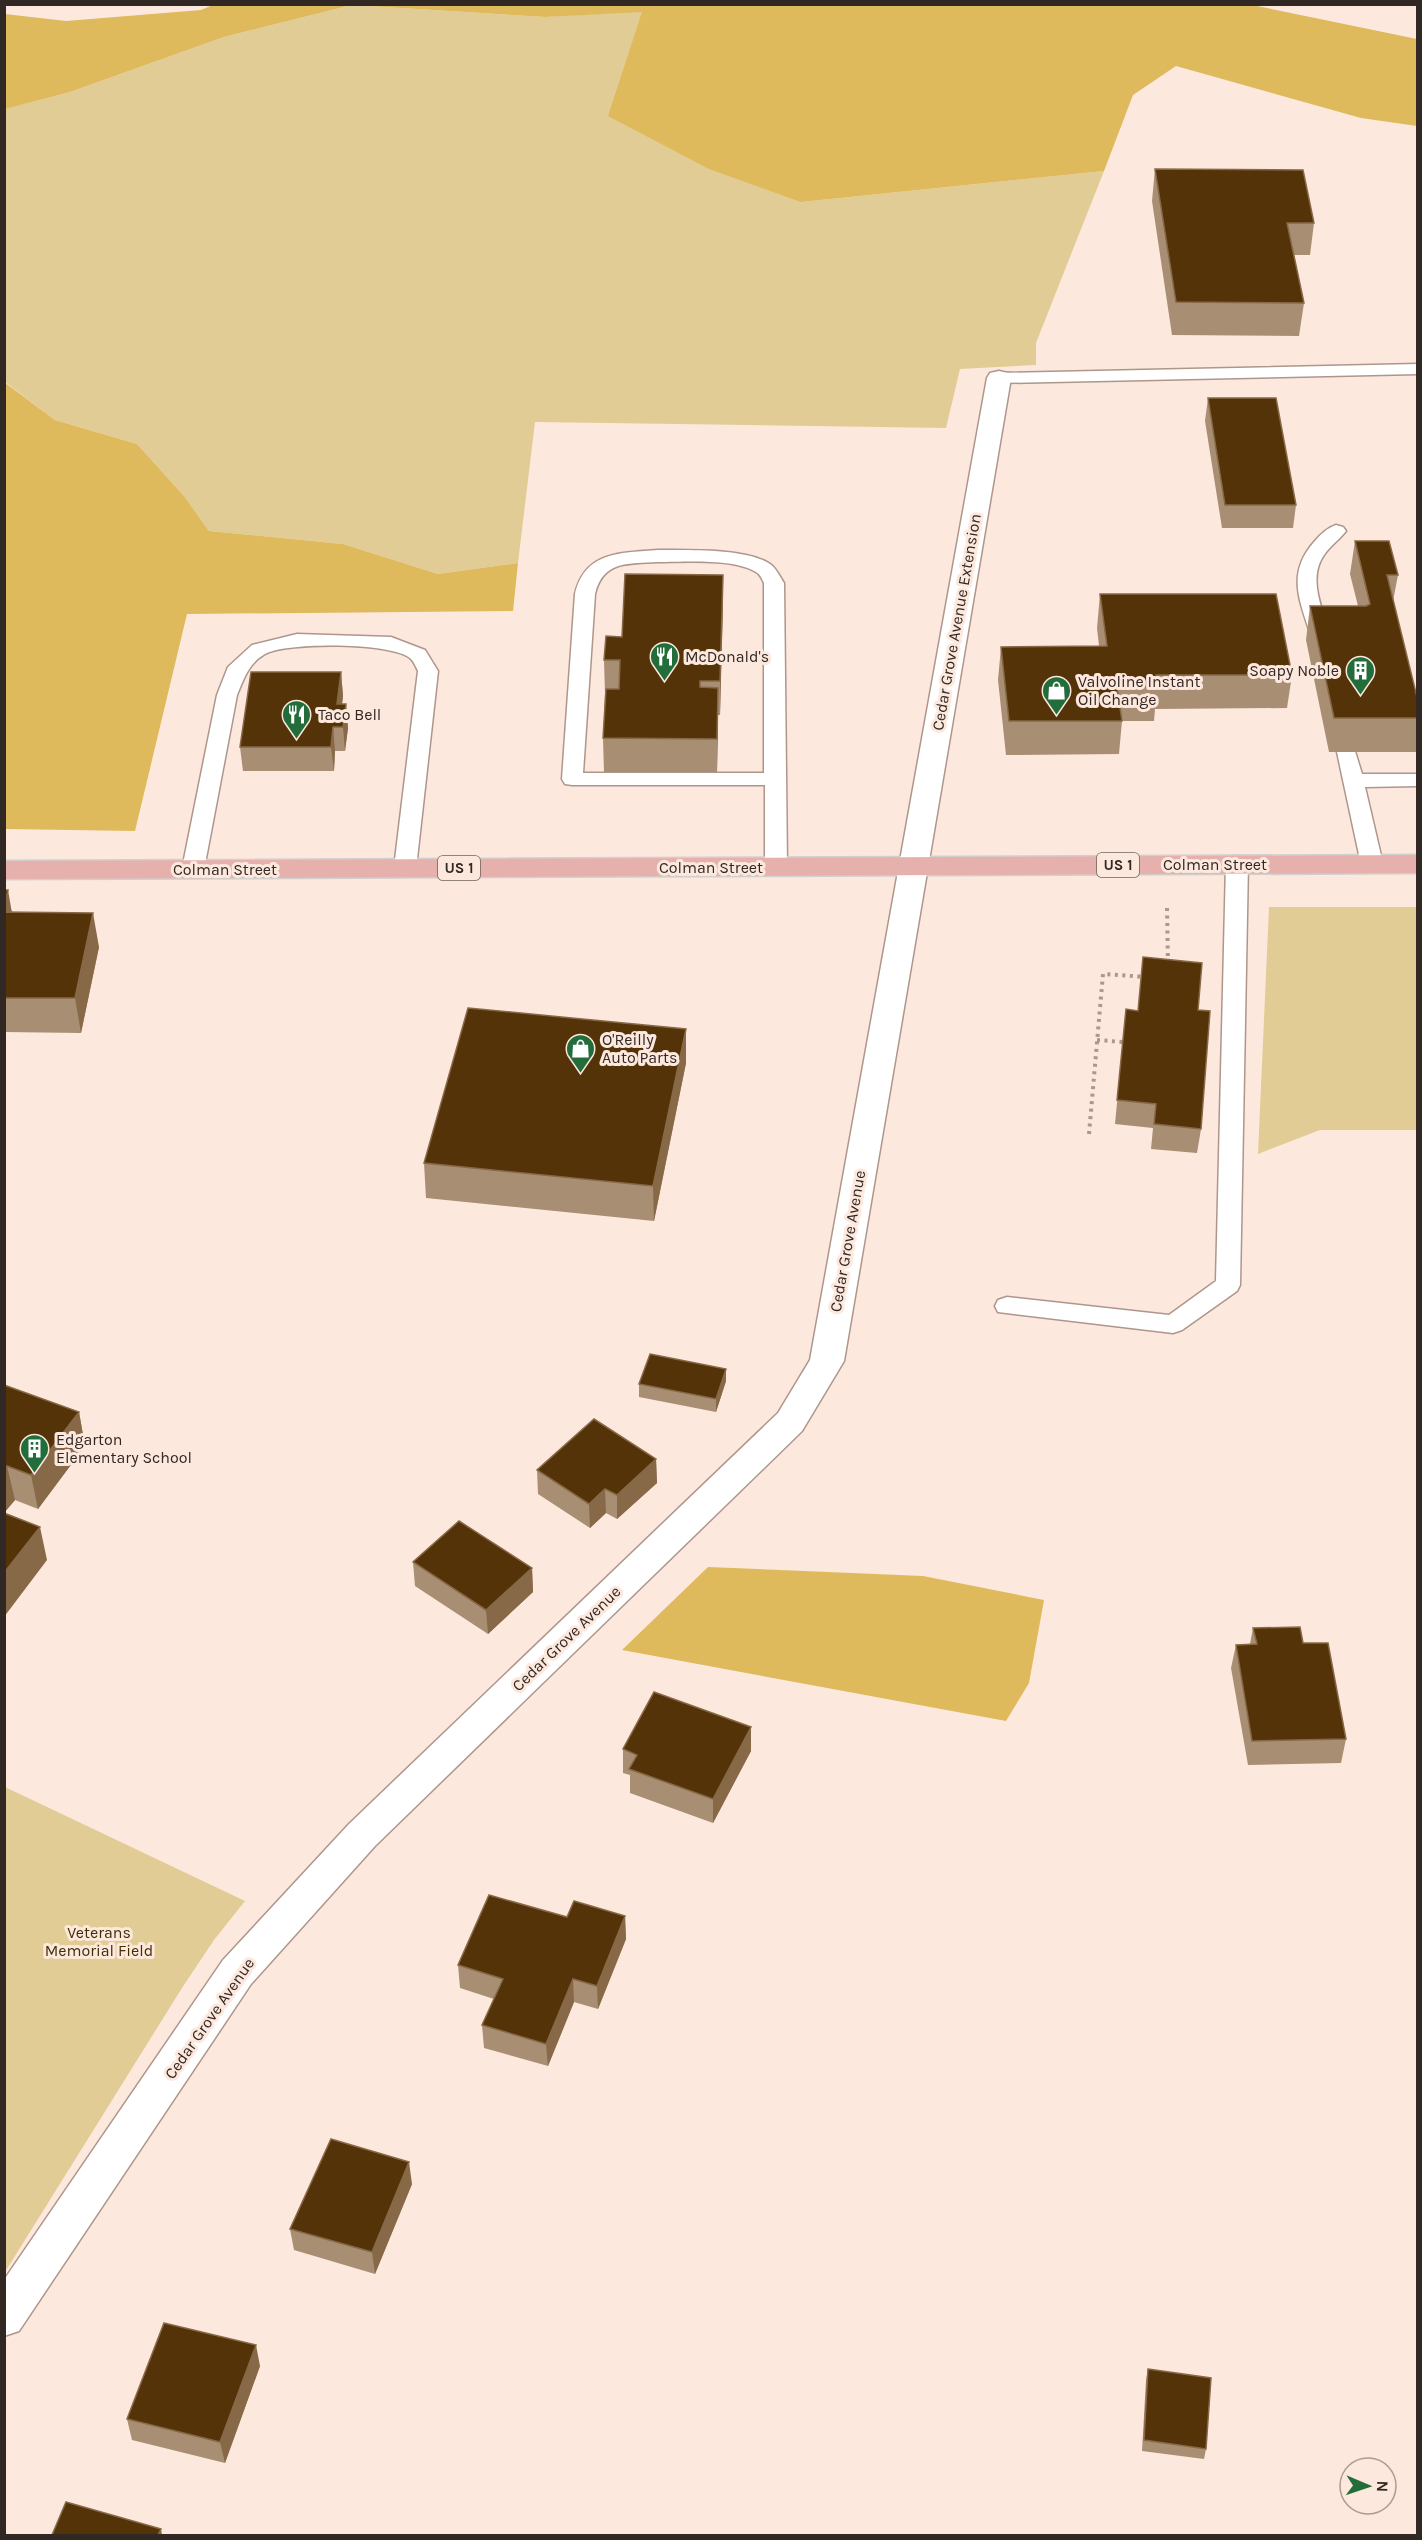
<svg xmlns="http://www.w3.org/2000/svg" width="1422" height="2540" viewBox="0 0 1422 2540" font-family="Karla,sans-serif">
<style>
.green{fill:#e2cc95}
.forest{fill:#deba5d}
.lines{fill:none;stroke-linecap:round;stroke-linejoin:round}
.service-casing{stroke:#ae968b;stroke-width:3}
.minor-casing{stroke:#ae968b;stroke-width:3}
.primary-casing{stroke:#d2d0cf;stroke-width:3}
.path{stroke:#a89890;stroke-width:4;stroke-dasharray:3 4.5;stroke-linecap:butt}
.service{fill:#fff;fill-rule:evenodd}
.minor{fill:#fff;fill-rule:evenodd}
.primary{fill:#e6b1ac;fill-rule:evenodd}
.wall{fill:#a88e73}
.shaded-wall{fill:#876948}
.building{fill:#543308;stroke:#876948;stroke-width:1.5}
.labels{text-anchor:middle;stroke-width:6;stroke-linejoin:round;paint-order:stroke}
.shield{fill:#fde8de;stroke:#6f625b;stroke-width:1.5}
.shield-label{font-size:15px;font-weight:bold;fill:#322823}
.street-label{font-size:16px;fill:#322823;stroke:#fde8de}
.poi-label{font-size:16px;fill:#322823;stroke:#fde8de;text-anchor:start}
.park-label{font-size:16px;fill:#3e3005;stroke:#fde8de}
</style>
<rect width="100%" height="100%" fill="#fde8de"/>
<path class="green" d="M352 5 545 17 642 11 801 202 1104 171 1036 343V365L960 369 946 428 535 422 518 563 438 574 343 544 209 531 184 496 137 444 55 420 5 382 4 109 70 92 224 37Z
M1269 907H1417V1130H1320L1258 1154Z
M5 1787 245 1901 214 1940 182 1988 5 2272Z"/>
<path class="forest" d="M215 4 1252 5 1417 39V126L1361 118 1176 66 1133 95 1104 171 801 202 709 169 608 116 642 12 545 17 352 5 224 37 70 92 5 109V14L66 21 201 10Z
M4 382 55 420 137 444 184 496 209 531 343 544 438 574 518 563 513 611 187 614 135 831 5 829Z
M708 1567 923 1576 1044 1600 1029 1683 1006 1721 622 1650Z"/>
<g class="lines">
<defs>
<path id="service" d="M1418 364V374L999 383 993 382 990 378 993 374 999 373Z
M1336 525 1343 527 1346 531C1339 540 1330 546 1324 555 1307 579 1323 611 1331 636L1328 640H1314L1311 636C1300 601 1286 574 1314 542 1320 535 1327 528 1336 525Z
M658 550C686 550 747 548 770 564 776 568 780 577 784 583L787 867 784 872 776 874 768 872 765 867V785H572L565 784 562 779 575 594C585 551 621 553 658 550ZM658 562C683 562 734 558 756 572 760 574 762 579 764 583V773H583L595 594C603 560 629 564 658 562Z
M297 634 391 637 425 650 438 671 416 868 413 873 405 875 397 873 394 868 418 671C416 667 414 662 411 659 394 642 286 642 265 654 249 663 244 678 237 695L204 869 201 874 193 876 185 874 182 869 217 695 228 667 252 645Z
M1347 746 1354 748 1362 774H1418V786L1365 787 1383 864 1380 869 1372 871 1364 869 1361 864 1337 752 1340 748Z
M1237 856 1245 858 1248 863 1240 1285 1237 1291 1182 1330 1173 1333 998 1312 995 1306 998 1300 1007 1297 1169 1315 1216 1281 1226 863 1229 858Z"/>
<path id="minor" d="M999 371 1008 373 1011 378 844 1361 802 1431 375 1846 251 1984 19 2331 4 2336V2280L223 1960 349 1824 778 1413 810 1360 987 378 990 373Z"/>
<path id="primary" d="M1418 855V873L4 879V861Z"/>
</defs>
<use href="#service" class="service-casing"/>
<use href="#minor" class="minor-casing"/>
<use href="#primary" class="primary-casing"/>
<path class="path" d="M1167 908 1168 964
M1097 1040 1123 1042
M1089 1134 1103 974 1146 977"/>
<use href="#service" class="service"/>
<use href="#minor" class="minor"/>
<use href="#primary" class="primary"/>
</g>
<path class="wall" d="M1155 169 1314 223 1310 255H1294L1304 303 1299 336 1172 335 1152 201Z
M1208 398 1296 505 1293 528H1222L1205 421Z
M1355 541 1398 575 1393 601 1418 701V741L1416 752H1329L1306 640 1310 606H1358L1350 574Z
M723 575 720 715H718L717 772H604L603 738 605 694 604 660 622 637Z
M1100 594 1292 675 1287 708 1155 709 1154 721H1122L1119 754 1006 755 998 680 1001 647 1099 646 1097 628Z
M341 672 343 696 342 704H346L348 728 345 751H335L334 771H243L240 747Z
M4 890 12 912 99 947 81 1033 4 1032Z
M1126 1009 1137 1011 1198 1010 1201 1129 1197 1153 1151 1149 1153 1128 1115 1124Z
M686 1063 654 1221 426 1198 424 1163Z
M726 1381 716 1412 639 1397V1384Z
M4 1385 79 1412 85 1446 38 1509 15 1500 4 1513Z
M656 1459 657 1483 617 1519 606 1513 590 1528 538 1494 537 1470Z
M413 1562 532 1568 533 1592 488 1634 415 1586Z
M1253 1628 1303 1643 1346 1739 1341 1763 1248 1765 1231 1668 1236 1645 1250 1644Z
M751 1727V1751L713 1823 630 1793V1775L623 1773V1749Z
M625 1916 626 1939 598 2009 574 2002 548 2066 484 2048 482 2025 494 1999 460 1988 458 1965 567 1917Z
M412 2184 375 2274 294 2250 290 2229Z
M260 2366 225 2463 132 2440 127 2419Z
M1148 2369 1206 2449 1204 2459 1142 2451 1146 2380Z"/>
<path class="shaded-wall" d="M723 575V608L720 715V681Z
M341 672 343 696 339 728 337 704Z
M718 688V722L717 772V739Z
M346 704 348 728 345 751 343 727Z
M333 727 335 751 334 771 331 747Z
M8 890 14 925 4 920V906Z
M93 913 99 947 81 1033 75 998Z
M686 1029V1063L654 1221 653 1186Z
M726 1369V1381L716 1412V1399Z
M79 1412 85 1446 38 1509 31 1475Z
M656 1459 657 1483 617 1519V1495Z
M7 1466 15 1500 4 1513V1470Z
M605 1489 606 1513 590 1528 589 1504Z
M40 1527 47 1560 4 1617V1573Z
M532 1568 533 1592 488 1634 486 1610Z
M751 1727V1751L713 1823V1799Z
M625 1916 626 1939 598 2009 597 1986Z
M573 1979 574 2002 548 2066 546 2044Z
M409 2162 412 2184 375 2274 372 2252Z
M256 2345 260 2366 225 2463 220 2442Z
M161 2529 162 2535H158Z"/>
<path class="building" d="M1155 169 1303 170 1314 223H1287L1304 303 1176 302Z
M1208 398H1276L1296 505H1225Z
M1355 541H1389L1398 575H1387L1418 701V718H1334L1310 606H1366L1370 604Z
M625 574 723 575 720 681H700V687L718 688 717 739 603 738 606 689H619L620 660H604L606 636 622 637Z
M1100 594H1276L1292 675H1156L1158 687H1117L1122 721H1009L1001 647 1107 646Z
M251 672H341L337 704H346L343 727H333L331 747H240Z
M4 890H8L4 906Z
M4 912 93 913 75 998H4Z
M1143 957 1202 963 1198 1010 1210 1011 1201 1129 1154 1124 1156 1104 1117 1100 1126 1009 1138 1011Z
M468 1008 686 1029 653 1186 424 1163Z
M650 1354 726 1369 716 1399 639 1384Z
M4 1385 79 1412 31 1475 7 1466 4 1470Z
M594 1419 656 1459 617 1495 605 1489 589 1504 537 1470Z
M4 1513 40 1527 4 1573Z
M459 1521 532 1568 486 1610 413 1562Z
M1300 1627 1303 1643H1328L1346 1739 1252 1741 1236 1645 1257 1644 1253 1628Z
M654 1692 751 1727 713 1799 629 1769 637 1755 623 1749Z
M489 1895 567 1917 574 1901 625 1916 597 1986 573 1979 546 2044 482 2025 503 1979 458 1965Z
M331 2139 409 2162 372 2252 290 2229Z
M164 2323 256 2345 220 2442 127 2419Z
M1148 2369 1211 2378 1206 2449 1144 2440Z
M66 2502 161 2529 158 2535H52Z"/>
<defs>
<symbol id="restaurant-pin" viewBox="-11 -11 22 30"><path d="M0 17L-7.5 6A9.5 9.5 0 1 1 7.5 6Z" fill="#236d3b" stroke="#fde8de"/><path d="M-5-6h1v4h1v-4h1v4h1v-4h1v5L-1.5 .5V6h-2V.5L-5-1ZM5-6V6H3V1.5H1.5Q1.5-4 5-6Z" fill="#fff"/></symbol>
<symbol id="building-pin" viewBox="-11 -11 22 30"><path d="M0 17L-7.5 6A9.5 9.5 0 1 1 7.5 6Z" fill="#236d3b" stroke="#fde8de"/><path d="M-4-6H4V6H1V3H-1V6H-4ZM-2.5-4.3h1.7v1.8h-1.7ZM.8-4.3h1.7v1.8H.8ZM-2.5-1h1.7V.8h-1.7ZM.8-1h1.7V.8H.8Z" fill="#fff"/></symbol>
<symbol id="shop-pin" viewBox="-11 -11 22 30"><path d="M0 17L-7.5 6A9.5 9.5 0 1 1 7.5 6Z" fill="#236d3b" stroke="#fde8de"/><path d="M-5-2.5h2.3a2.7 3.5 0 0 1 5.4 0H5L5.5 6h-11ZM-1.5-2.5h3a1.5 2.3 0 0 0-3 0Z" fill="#fff"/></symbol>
</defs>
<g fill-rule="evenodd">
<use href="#restaurant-pin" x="648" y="640" width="33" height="45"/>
<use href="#building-pin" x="1344" y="654" width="33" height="45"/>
<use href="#shop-pin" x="1040" y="674" width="33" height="45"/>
<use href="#restaurant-pin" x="280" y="698" width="33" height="45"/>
<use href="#shop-pin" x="564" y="1032" width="33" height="45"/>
<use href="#building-pin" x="18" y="1432" width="33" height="45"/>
</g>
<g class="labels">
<g class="shield">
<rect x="1097" y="853" width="42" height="24" rx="4.5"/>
<rect x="438" y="856" width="42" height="24" rx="4.5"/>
</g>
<g class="shield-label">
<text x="1118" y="870">US 1</text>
<text x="459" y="873">US 1</text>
</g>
<g class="street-label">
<text transform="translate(956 622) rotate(-80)" y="6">Cedar Grove Avenue Extension</text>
<text x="1215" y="870">Colman Street</text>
<text x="711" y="873">Colman Street</text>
<text x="225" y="875">Colman Street</text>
<text transform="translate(847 1241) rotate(-80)" y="6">Cedar Grove Avenue</text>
<text transform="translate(566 1638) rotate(-44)" y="6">Cedar Grove Avenue</text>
<text transform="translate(209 2018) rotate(-55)" y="6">Cedar Grove Avenue</text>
</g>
<g class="poi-label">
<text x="685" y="662">McDonald's</text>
<text x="1339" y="676" text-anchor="end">Soapy Noble</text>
<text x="1078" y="687">Valvoline Instant<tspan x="1078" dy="18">Oil Change</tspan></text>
<text x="318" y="720">Taco Bell</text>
<text x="602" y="1045">O'Reilly<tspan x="602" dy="18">Auto Parts</tspan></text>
<text x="56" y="1445">Edgarton<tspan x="56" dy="18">Elementary School</tspan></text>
</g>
<g class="park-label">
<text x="99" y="1938">Veterans<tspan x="99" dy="18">Memorial Field</tspan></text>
</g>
</g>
<rect width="1422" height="2540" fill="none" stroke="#322823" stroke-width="12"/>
<g transform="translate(1368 2486) rotate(92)"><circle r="28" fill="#fde8de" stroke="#ac9b93" stroke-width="1.5"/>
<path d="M0-4.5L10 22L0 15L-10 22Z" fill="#236d3b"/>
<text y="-9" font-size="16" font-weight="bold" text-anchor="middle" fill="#322823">N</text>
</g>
</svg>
